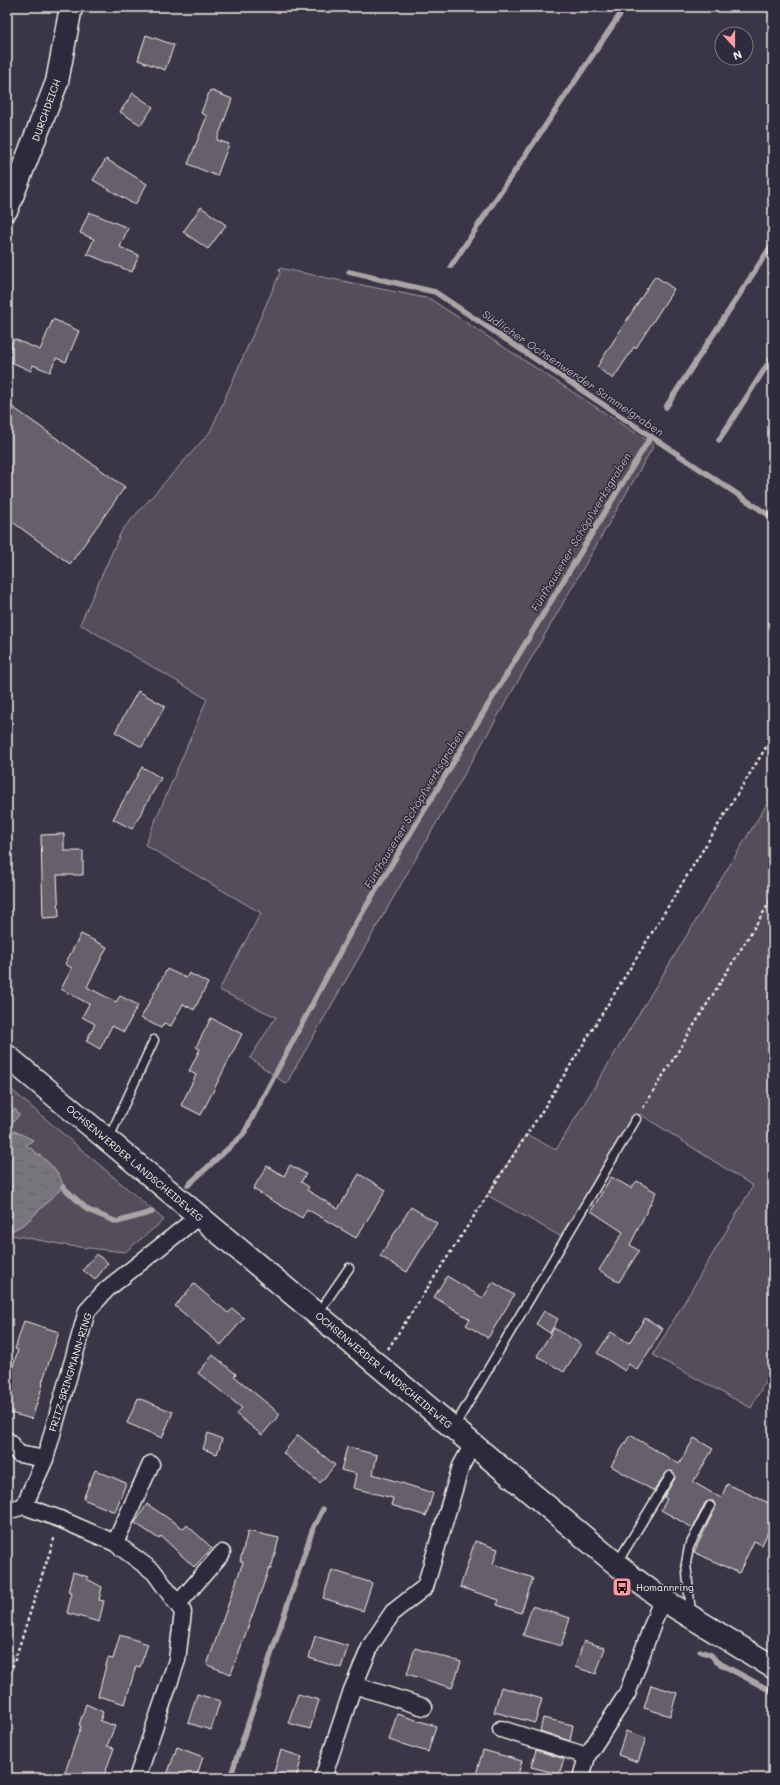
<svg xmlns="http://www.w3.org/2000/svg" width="780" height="1785" viewBox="0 0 780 1785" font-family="Mali,sans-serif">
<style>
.green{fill:#534e5c;stroke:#a4a0a2}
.water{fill:url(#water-ripples);stroke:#aaa6a7}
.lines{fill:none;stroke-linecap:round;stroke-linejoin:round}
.stream{stroke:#aaa6a7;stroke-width:5.5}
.building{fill:#65616c;stroke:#f4f1e8}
.lane-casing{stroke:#f4f1e8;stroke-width:11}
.street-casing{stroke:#f4f1e8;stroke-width:19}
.secondary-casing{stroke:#f4f1e8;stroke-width:25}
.path{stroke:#f4f1e8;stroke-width:2.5;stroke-dasharray:3 3;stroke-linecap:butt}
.lane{stroke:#2f2a3d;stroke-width:8}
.street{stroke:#2f2a3d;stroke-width:16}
.secondary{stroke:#2f2a3d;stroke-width:22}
.labels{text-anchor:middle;stroke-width:3;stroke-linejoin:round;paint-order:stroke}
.street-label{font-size:10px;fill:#f4f1e8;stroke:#2f2a3d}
.poi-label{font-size:10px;fill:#f4f1e8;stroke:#2f2a3d;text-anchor:start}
.water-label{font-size:11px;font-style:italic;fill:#b6b2b2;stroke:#2f2a3d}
</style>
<defs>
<pattern id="water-ripples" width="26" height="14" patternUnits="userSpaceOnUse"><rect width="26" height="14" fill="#78747b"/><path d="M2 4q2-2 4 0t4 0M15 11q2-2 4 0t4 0" fill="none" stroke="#636063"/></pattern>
</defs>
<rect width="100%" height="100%" fill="#3b3647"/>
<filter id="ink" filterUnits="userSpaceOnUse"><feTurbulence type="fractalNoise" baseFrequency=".025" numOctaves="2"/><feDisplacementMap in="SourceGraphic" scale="8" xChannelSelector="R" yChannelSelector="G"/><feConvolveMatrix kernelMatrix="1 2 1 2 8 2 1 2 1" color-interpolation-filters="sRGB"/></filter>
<g filter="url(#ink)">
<path class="green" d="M279 268 430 299 654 445 286 1084 250 1058 276 1017 219 990 261 913 145 845 207 699 80 624 122 530 210 432 280 273Z
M773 794V1367L751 1408 653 1355 753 1186 640 1114 560 1236 487 1195 526 1134 556 1150Z
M7 1086 164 1220 125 1252 70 1246 7 1234 26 1223 63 1187C61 1169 40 1155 26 1145L33 1140 8 1128 19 1115 15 1109 7 1116Z"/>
<path class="water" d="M15 1109 19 1115 8 1128 33 1140 26 1145C40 1156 61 1169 63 1187L26 1223 7 1233V1116Z"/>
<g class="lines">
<path class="stream" d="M451 266 625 7
M349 272 435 292 773 518
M666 407 773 243
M719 440 773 356
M188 1185 243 1135 350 933 651 436
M63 1187 88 1210 117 1222 152 1212
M700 1651 711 1655 717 1662 773 1692
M230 1778 312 1531 323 1509"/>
</g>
<path class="building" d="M146 35 174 45 165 70 138 60Z
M210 90 232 99 217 140 229 144 217 176 188 164 207 116 201 113Z
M133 93 153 107 141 125 120 112Z
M106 159 147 184 135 205 93 180Z
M201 207 226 225 208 249 183 232Z
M89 212 128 228 120 247 139 255 132 272 87 254 94 239 80 233Z
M655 276 674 289 636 348 634 347 613 379 597 367Z
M53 319 79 331 66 362 56 358 50 372 33 365 31 371 7 360V357L14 339 40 350Z
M7 403 125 487 70 564 7 518Z
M138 691 165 706 142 747 115 732Z
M142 767 161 778 132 829 113 819Z
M64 834V851H83V875H57L59 917 43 918 41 835Z
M81 934 107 947 87 987 116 1002 120 996 138 1005 124 1032 112 1026 100 1049 86 1041 95 1024 82 1017 89 1004 61 989 72 968 65 964Z
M167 969 186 978 189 973 208 983 194 1010 183 1004 171 1026 164 1023 161 1028 141 1018Z
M211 1018 242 1034 201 1115 181 1105 196 1075 189 1071 200 1049 196 1047Z
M290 1165 306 1174 301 1182 309 1187 307 1190 338 1209 359 1174 386 1190 356 1238 307 1209 302 1218 253 1189 267 1166 284 1176Z
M611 1177 631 1188 637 1181 656 1192 630 1245 639 1251 619 1282 599 1270 623 1232 591 1211Z
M411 1207 437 1223 407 1272 380 1256Z
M96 1254 108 1263 95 1280 83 1270Z
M447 1276 483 1298 493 1282 514 1295 488 1338 466 1325 470 1319 434 1297Z
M194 1284 228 1313 233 1309 244 1318 221 1345 175 1306Z
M544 1311 558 1319 550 1333 536 1324Z
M645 1318 663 1329 637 1370 629 1364 625 1371 597 1353 611 1332 629 1343Z
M24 1321 59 1332 42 1383 43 1384 32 1419 7 1412V1385L18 1350 15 1349Z
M554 1328 581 1344 564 1372 537 1356Z
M213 1355 236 1374 234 1376 280 1414 262 1435 236 1414 242 1408 198 1373Z
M138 1398 173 1412 162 1438 127 1423Z
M208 1433 222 1439 217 1454 203 1449Z
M298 1435 335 1465 320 1483 283 1453Z
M630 1435 679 1464 694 1438 713 1449 693 1482 721 1498 727 1484 773 1505V1521L762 1545 754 1541 739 1573 694 1552 715 1509V1505L713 1501H709L705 1503 693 1528 661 1510 667 1499 664 1497 675 1478 673 1472 670 1471 666 1473 654 1491 611 1466Z
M347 1447 377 1455 373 1474 433 1493 426 1516 391 1505 393 1498 353 1488 356 1474 341 1470Z
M95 1470 126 1483 115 1512 83 1499Z
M147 1504 184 1529 187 1525 212 1548 194 1567 161 1536 159 1539 135 1523Z
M248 1531 279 1538 271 1569H269L231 1674 207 1665 243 1562 240 1561Z
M475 1541 498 1549 493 1564 533 1578 521 1613 497 1605 499 1600 460 1587Z
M332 1570 372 1583 363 1611 323 1598Z
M73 1572 88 1577 87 1579 102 1587 99 1600 104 1601 99 1622 67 1613 72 1593 68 1592Z
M532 1606 570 1618 561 1646 523 1635Z
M120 1635 148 1644 140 1667 136 1666 125 1704 98 1696 108 1658 113 1659Z
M315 1636 348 1646 341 1668 309 1658Z
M584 1641 605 1648 596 1674 575 1667Z
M415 1648 461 1662 452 1688 407 1674Z
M651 1685 677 1693 670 1716 644 1708Z
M501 1687 542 1699 535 1723 494 1712Z
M197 1694 220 1701 211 1730 188 1723Z
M298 1694 319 1700 310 1729 288 1723Z
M86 1704 103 1712 100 1721 115 1726 107 1746 114 1748 103 1778H63L81 1726 79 1725Z
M397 1714 436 1726 428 1752 389 1740Z
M543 1718 573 1725 570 1741 540 1731Z
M626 1731 646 1738 638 1762 618 1755Z
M177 1747 203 1757 196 1778H166Z
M281 1750 302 1757 296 1778H272Z
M483 1750 522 1761 517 1778H475Z
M536 1750 564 1759 559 1774 531 1767Z"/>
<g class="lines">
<defs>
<path id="lane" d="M108 1140 154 1040
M318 1313 349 1268
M454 1427 636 1119
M617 1563 670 1476
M691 1613 686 1563 689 1547 710 1506"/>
<path id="street" d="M7 1440 19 1454 45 1459
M24 1506 45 1459 87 1311 107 1289 199 1216
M7 1511 24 1506 60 1519 115 1543 154 1572 183 1612 177 1660 137 1778
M115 1543 151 1464
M178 1604 222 1553
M354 1685 424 1707
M501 1729 587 1756
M323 1778 352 1690 371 1645 393 1612 425 1587 461 1466 473 1444
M581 1778 587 1756 627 1694 662 1599"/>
<path id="secondary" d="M7 209 57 82 71 7
M7 1056 632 1577 662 1599 773 1667"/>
</defs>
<use href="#lane" class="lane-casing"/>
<use href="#street" class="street-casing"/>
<use href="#secondary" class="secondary-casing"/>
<path class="path" d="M643 1108 773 897
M388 1349 544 1108 773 736
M7 1684 55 1536"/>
<use href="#lane" class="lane"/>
<use href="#street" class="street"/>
<use href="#secondary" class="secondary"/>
</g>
</g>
<defs>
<symbol id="bus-square" viewBox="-11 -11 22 22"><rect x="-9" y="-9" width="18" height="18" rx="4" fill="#ff9aa2" stroke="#2f2a3d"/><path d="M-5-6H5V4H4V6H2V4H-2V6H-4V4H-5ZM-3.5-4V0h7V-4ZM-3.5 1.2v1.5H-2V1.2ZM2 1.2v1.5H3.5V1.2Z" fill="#111"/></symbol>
</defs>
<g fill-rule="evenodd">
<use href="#bus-square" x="611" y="1576" width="22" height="22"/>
</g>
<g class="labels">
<g class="street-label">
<text transform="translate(46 110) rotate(-70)" y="4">DURCHDEICH</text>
<text transform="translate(135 1163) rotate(40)" y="4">OCHSENWERDER LANDSCHEIDEWEG</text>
<text transform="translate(384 1370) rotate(40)" y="4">OCHSENWERDER LANDSCHEIDEWEG</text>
<text transform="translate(70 1372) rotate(-73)" y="4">FRITZ-BRINGMANN-RING</text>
</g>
<g class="poi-label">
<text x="636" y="1591">Homannring</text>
</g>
<g class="water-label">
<text transform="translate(573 373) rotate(34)" y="4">Südlicher Ochsenwerder Sammelgraben</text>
<text transform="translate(581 532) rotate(-59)" y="4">Fünfhausener Schöpfwerksgraben</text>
<text transform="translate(414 809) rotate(-59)" y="4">Fünfhausener Schöpfwerksgraben</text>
</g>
</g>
<rect width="780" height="1785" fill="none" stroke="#2f2a3d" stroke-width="24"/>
<rect x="12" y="12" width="756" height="1761" fill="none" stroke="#f4f1e8" stroke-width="1.5" filter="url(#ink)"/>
<g transform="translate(734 46) rotate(159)"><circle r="19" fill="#2f2a3d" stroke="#7e7a81"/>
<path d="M0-3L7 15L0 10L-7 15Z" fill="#ff9aa2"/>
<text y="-6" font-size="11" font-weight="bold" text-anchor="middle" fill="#f4f1e8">N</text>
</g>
</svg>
